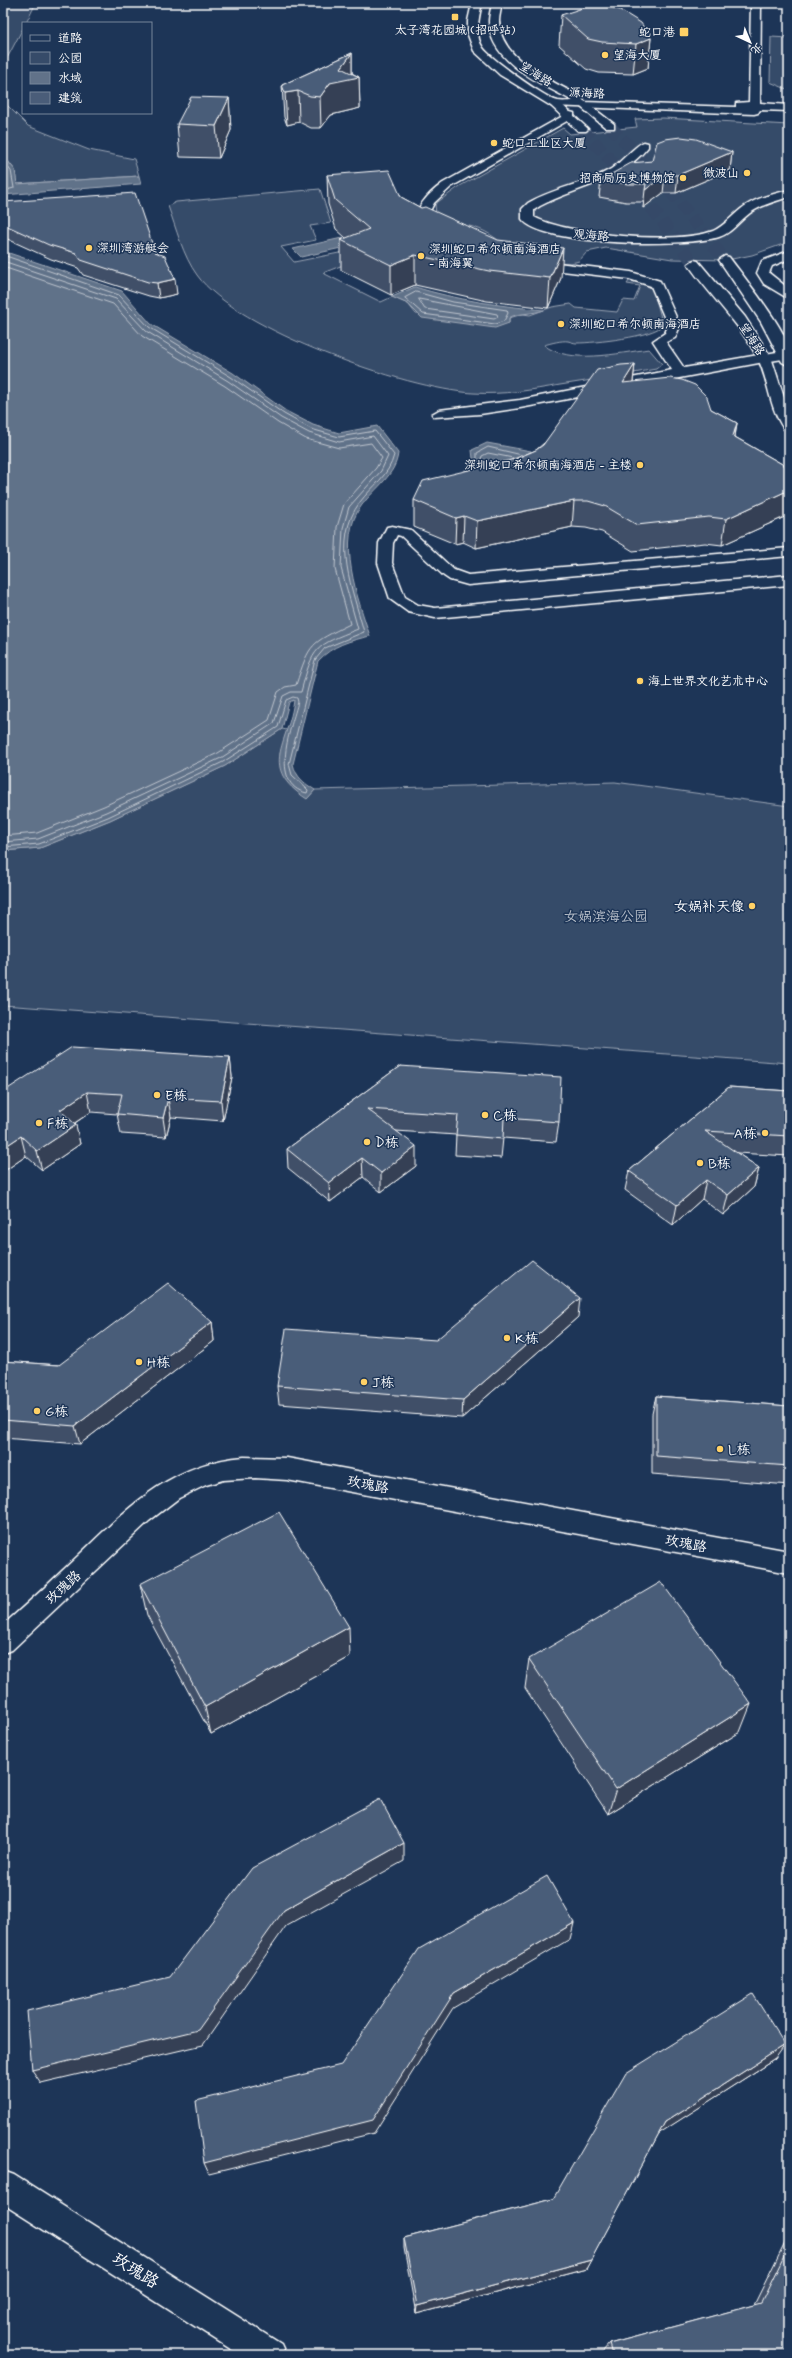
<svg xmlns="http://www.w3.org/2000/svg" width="792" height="2358" viewBox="0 0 792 2358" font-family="Mynerve,'LXGW WenKai TC',sans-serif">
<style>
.green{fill:#364b69;stroke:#9aa5b4}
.water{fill:#617289;stroke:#a0aab8}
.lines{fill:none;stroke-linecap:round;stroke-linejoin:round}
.shore{stroke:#c0c7d0;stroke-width:1}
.primary-tunnel{stroke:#344968;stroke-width:12;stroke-dasharray:12 5.5;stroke-linecap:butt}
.minor-casing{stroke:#fff;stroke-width:3}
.tertiary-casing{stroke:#fff;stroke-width:3}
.secondary-casing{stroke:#fff;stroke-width:3}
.primary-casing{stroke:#fff;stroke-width:3}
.minor{fill:#1d3557;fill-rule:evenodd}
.tertiary{fill:#1d3557;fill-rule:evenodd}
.secondary{fill:#1d3557;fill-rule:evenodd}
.primary{fill:#1d3557;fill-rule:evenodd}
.wall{fill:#405068;stroke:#fff}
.shaded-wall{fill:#344155;stroke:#fff}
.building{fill:#4a5d79;stroke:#fff}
.poi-dot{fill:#ffd166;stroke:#1d3557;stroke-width:1.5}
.labels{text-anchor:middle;stroke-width:3;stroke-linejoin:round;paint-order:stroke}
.far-poi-label{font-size:12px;fill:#fff;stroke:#1d3557;text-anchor:start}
.far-street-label{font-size:12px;fill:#fff;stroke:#1d3557}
.poi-label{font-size:14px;fill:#fff;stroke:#1d3557;text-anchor:start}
.park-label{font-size:14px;fill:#b9c0ca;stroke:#1d3557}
.street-label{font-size:14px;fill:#fff;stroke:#1d3557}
.near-street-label{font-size:17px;fill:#fff;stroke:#1d3557}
</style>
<rect width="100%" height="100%" fill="#1d3557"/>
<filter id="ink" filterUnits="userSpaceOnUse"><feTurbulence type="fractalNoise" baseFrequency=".025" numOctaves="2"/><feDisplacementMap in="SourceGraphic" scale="8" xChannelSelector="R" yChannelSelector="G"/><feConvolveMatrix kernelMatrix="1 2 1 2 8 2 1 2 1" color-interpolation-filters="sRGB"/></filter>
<g filter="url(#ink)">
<path class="green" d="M3 3H36L26 23H23V28L3 66Z
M771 37 789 38V90L770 82Z
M3 101 28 126 89 150 134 159 139 176 16 184 15 170 3 155Z
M663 118 789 125V242L752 255 727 260 672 259 606 248 587 252 579 261 571 263C559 262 533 262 523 257 507 250 496 235 479 229 464 223 450 225 436 215L435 204 460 186 563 128 570 134 637 127 635 119Z
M320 189 331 223 310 226 316 240 281 247 294 262 354 250 363 257 323 273 381 302 392 297 408 304 416 314 509 323V318L523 314 530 315 552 307 571 304 576 308 617 312 623 300 634 301 640 286 627 284 629 281C639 282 648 284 654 292L663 325C653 337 594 343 577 343 574 343 572 342 568 341 562 340 551 343 544 345 568 365 620 353 649 349L662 364 656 369C624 375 592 380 560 385 532 390 503 395 473 393 407 389 236 330 197 275 183 256 176 228 168 206L176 202Z
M282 729 287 730 280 754 307 799 315 790 615 782 789 806V1063L3 1005V851L40 848 110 820 225 766Z"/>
<path class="water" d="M3 155 15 170 17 184 139 176 141 184 3 195Z
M342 238 350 246 301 257 293 249Z
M3 251 122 291 151 324 233 373 286 411 313 425 339 433 377 426 398 453C396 475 375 488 362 505 335 539 358 599 370 636 349 641 333 645 318 661L293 764C296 777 304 783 315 790L307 799C257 767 289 744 294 700L289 702 282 729 225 766 110 820 40 848 3 851Z
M415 287C457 300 500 306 544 310 534 314 515 313 509 318V323L495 328 422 318 408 304 392 297Z
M487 443 531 451 520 467 461 476 473 459 472 450Z"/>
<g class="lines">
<path class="shore" d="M3 161 11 171 14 188 3 191
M3 255 119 295 149 327 231 377 284 414 311 429 339 437 375 431 394 455C389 476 372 486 360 502 331 541 353 590 364 632L325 648 315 660 289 764 292 775 308 790 307 793C268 785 292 725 298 702L297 698 293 697 286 700 278 727 223 762 108 817 39 844 3 847
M3 261 116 299 146 331 228 381 281 418 309 433 339 442 373 436 388 456 381 471 349 507 343 528 341 568 358 629C315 646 313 646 301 692H291L283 696 274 723 221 758 106 812 38 839 3 842
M3 267 113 304 142 336 225 386 278 423 306 439 339 448 371 443 382 458 376 468 344 504 337 527 335 569 350 624C310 644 310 642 296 685L285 687 278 692 269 720 218 753 104 806 37 833 3 836
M416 292 453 302 507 310 508 313 504 321 495 324 423 314 405 298Z
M419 299 497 314 498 317 494 319 425 309Z
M479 466 482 456 488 453 513 458
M472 468 477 460V453L488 447 522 455"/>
<path class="primary-tunnel" d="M610 126 669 189 725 260
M582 129 640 192 694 264"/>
<defs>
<path id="minor" d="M570 112 574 113V117L451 187 434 203 429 213 433 220 443 223 445 225 443 227C438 229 433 227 427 225 401 218 433 190 443 183Z
M644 142 648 143V147C619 183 578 186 540 206L534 210V217C567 235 678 245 713 231 724 226 732 216 741 209 755 198 773 194 789 190V197C776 201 761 205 750 213 739 221 732 233 719 237 687 247 542 247 522 219V209L528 203C553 188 585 184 611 169 620 163 638 143 644 142Z
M533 260 631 272 660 281 680 326 675 338 666 342 684 368 764 354 771 358 764 362 520 408 480 414 434 417 432 414 439 410 520 400 672 370 653 341 665 333 668 326 651 286 629 279 529 267 527 264 529 261Z
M392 526 411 530 454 570 468 575 789 548V556L468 585 450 580 444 576 401 536 397 535 393 543 392 563 405 597 418 605 435 608 789 575V585L435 618 408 612 390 599 378 563 379 543 387 527Z
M244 1457 287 1458 789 1551V1573L287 1480 255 1478 223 1480 206 1485 179 1498 149 1521 12 1650 3 1653V1625C29 1602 54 1579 79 1555 129 1507 171 1463 244 1457Z
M3 2171 14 2175 281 2344 286 2355H240L3 2204Z"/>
<path id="tertiary" d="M789 251V259L772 266 769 273 789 289V299L764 284 757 273 762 261Z
M789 350V358L764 362 757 358 759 355Z"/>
<path id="secondary" d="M472 3H482C479 17 474 35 483 48 491 59 545 98 558 101 563 102 569 101 573 101 543 84 489 63 489 21 489 16 491 9 492 3H502C501 9 499 16 499 21 500 62 554 81 583 98V102L736 107V103L749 102 751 3H761L760 103 789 105V111L760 110 758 113 754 114 551 106 500 75 474 51 468 35V21Z"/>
<path id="primary" d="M579 97 614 124V128H606L575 102 574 100Z
M555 101 559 102 586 127 588 129 586 131H578L551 106V102Z
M725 256 729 257C743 276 784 327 789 348 790 353 789 360 789 366L782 362 761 322 719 260Z
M694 260 698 261 745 317 771 357 789 413V430L784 429C768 406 769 378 756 355 738 321 709 295 688 264Z"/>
</defs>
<use href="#minor" class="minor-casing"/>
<use href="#tertiary" class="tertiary-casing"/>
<use href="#secondary" class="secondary-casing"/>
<use href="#primary" class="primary-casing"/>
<use href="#minor" class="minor"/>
<use href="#tertiary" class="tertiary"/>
<use href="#secondary" class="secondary"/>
<use href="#primary" class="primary"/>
</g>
<path class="wall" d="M561 15 651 38 648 68 633 74 599 73 586 69 559 45Z
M352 53V73L359 77 360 108 331 115 321 128H311L299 122 287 125 284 117 282 85Z
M229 98 231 130 219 158 180 157 177 124Z
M732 152 730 170 676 193H663L643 208 644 202H626L599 197 601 180 652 161Z
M327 175 401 197 421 208 561 278 548 308 487 301 415 285 391 295 341 270V240L346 238 336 229 328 204Z
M3 202 155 252 177 294 159 298 149 296 83 275 78 268 51 259 3 237Z
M635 364 633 382 711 409 737 423 735 437 789 468V515L722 545 705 543 633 551 602 532 586 528 572 527 476 548 463 542 455 544 414 527V500L536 450Z
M230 1057 232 1077 223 1121 171 1117 166 1137 121 1134 117 1114 91 1112 75 1123 80 1144 42 1170 26 1156 3 1172V1092Z
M400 1066 559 1122 556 1142 503 1138 501 1158 455 1155 456 1135 396 1131 416 1166 381 1192 363 1177 330 1202 288 1168 287 1149Z
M729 1087 789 1091V1156L737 1153 759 1168 754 1187 723 1215 702 1199 673 1225 625 1190 629 1171Z
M578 1317 462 1418 279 1404 277 1386Z
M212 1322 214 1341 80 1444 3 1438V1361L59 1365Z
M656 1396 789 1406V1485L652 1474V1414Z
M140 1584 350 1657 211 1734 147 1615Z
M529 1659 740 1732 608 1814 525 1688Z
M775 2059 659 2133 586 2269 416 2314 404 2248V2238L553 2199Z
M789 2234V2355H604L603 2351 609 2344 754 2305Z"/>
<path class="shaded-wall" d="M651 38 648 68 633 74 636 44Z
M352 53V78L359 77 360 108 331 115 321 128 320 97Z
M298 91 299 122 287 125 285 93Z
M229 98 231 130 219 158 216 126Z
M732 152 730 170 676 193 678 175Z
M665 175 663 193 643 208 645 190Z
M563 248 561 278 548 308 550 278Z
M415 255V285L391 295V265Z
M175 279 177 294 159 298 157 283Z
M635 364 632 390 623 383Z
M737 423 733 449V436Z
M789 490V515L722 545 726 519Z
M574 501 572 527 476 548 477 521Z
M464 516 463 542 455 544 456 518Z
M230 1057 232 1077 223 1121 221 1101Z
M87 1092 91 1112 64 1130 60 1110Z
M168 1098 171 1117 166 1137 163 1118Z
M76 1125 80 1144 42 1170 37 1151Z
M21 1136 26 1156 3 1172V1148Z
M416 1146V1166L381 1192V1173Z
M362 1158 363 1177 330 1202 329 1183Z
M759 1168 754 1187 723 1215 728 1195Z
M706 1180 702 1199 673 1225 677 1205Z
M580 1298 578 1317 462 1418 463 1400Z
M212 1322 214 1341 80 1444 75 1426Z
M349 1627 350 1657 211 1734 205 1707Z
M751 1704 740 1732 608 1814 616 1789Z
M404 1843V1861L286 1926 203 2045 41 2083 32 2070 284 1910Z
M574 1923 570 1939 453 2008 374 2133 209 2174 204 2163 454 1993Z
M785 2045 775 2059 658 2134 665 2122Z
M591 2260 586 2269 416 2314 417 2306Z"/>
<path class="building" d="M601 4 620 10 641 23 651 38 636 44 602 42 588 39 561 15 589 6Z
M352 53 341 68 359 77 330 83 320 97 310 96 298 91 285 93 282 85Z
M191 97 229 98 216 126 177 124Z
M681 137 696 139 732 152 678 175H665L645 190 646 184H628L601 180 631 163 652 161 657 142 665 139Z
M389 170 401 197 421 208 425 207 498 240 563 248 550 278 489 271 415 255 391 265 341 240 369 229 335 200 327 175Z
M135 193 155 252 165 256 175 279 157 283 148 282 81 260 76 253 49 245 3 224V202Z
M635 364 623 383 670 378 682 380 695 385 707 397 711 409 737 423 733 436 789 468V490L726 519 709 517 637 525 605 506 588 501H574L477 521 464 516 456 518 414 500 423 481 515 459 536 450 543 445 597 370 621 365Z
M72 1047 230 1057 221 1101 168 1098 163 1118 117 1114 122 1094 87 1092 60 1110 76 1125 37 1151 21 1136 3 1148V1092Z
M400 1066 561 1077 559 1122 504 1118 503 1139 456 1135 458 1115 367 1109 416 1146 381 1173 362 1158 329 1183 287 1149Z
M729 1087 789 1091V1136L705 1131 759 1168 728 1195 706 1180 677 1205 629 1171Z
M532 1260 580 1298 463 1400 277 1386 286 1329 436 1340Z
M168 1283 212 1322 75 1426 3 1420V1361L59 1365Z
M656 1396 789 1406V1466L656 1456Z
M279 1512 349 1627 205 1707 140 1584Z
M661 1582 751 1704 616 1789 529 1659Z
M380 1799 404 1843 284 1910 198 2030 32 2070 27 2011 170 1977 252 1868Z
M547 1876 574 1923 454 1993 373 2120 204 2163 196 2101 341 2065 419 1949Z
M753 1994 785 2045 665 2122 591 2260 417 2306 404 2238 553 2199 626 2073Z
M789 2246V2355H612L609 2344 761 2303Z"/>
</g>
<g class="poi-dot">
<rect x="451" y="13" width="8" height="8" rx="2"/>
<rect x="679" y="27" width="10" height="10" rx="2"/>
<circle cx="605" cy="55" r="4"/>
<circle cx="494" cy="143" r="4"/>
<circle cx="747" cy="173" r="4"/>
<circle cx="683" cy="178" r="4"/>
<circle cx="89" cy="248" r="4"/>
<circle cx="421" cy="256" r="4"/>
<circle cx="561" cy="324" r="4"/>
<circle cx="640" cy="465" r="4"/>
<circle cx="640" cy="681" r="4"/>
<circle cx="752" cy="906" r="4"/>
<circle cx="157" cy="1095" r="4"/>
<circle cx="485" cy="1115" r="4"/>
<circle cx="39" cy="1123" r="4"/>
<circle cx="765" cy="1133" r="4"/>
<circle cx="367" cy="1142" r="4"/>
<circle cx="700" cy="1163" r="4"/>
<circle cx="507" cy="1338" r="4"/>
<circle cx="139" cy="1362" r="4"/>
<circle cx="364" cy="1382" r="4"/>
<circle cx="37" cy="1411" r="4"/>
<circle cx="720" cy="1449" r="4"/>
</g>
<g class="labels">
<g class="far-poi-label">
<text x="455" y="34" text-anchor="middle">太子湾花园城 (招呼站)</text>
<text x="675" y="36" text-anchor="end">蛇口港</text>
<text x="613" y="59">望海大厦</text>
<text x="502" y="147">蛇口工业区大厦</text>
<text x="739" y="177" text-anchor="end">微波山</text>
<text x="675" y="182" text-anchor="end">招商局历史博物馆</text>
<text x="97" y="252">深圳湾游艇会</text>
<text x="429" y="253">深圳蛇口希尔顿南海酒店<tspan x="429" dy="14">- 南海翼</tspan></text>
<text x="569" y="328">深圳蛇口希尔顿南海酒店</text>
<text x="632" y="469" text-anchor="end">深圳蛇口希尔顿南海酒店 - 主楼</text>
<text x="648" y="685">海上世界文化艺术中心</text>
</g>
<g class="far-street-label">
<text transform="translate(536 74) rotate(32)" y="4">望海路</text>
<text transform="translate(587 93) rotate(3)" y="4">源海路</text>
<text transform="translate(591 235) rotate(5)" y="4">观海路</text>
<text transform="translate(752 339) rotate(57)" y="4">望海路</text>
</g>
<g class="poi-label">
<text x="744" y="911" text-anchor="end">女娲补天像</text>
<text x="165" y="1100">E栋</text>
<text x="493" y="1120">C栋</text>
<text x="47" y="1128">F栋</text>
<text x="757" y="1138" text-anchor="end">A栋</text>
<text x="375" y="1147">D栋</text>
<text x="708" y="1168">B栋</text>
<text x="515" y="1343">K栋</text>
<text x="147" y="1367">H栋</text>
<text x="372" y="1387">J栋</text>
<text x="45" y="1416">G栋</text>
<text x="728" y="1454">L栋</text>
</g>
<g class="park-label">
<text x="606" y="921">女娲滨海公园</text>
</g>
<g class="street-label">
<text transform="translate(368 1484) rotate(11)" y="5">玫瑰路</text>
<text transform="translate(686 1543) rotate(11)" y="5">玫瑰路</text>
<text transform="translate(63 1587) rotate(-43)" y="5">玫瑰路</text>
</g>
<g class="near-street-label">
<text transform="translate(136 2270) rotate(32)" y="6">玫瑰路</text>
</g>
</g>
<rect width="792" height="2358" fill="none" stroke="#1d3557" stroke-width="16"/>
<rect x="8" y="8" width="776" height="2342" fill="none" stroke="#fff" stroke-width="1.5" filter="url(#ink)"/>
<rect x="22" y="22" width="130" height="92" fill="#1d3557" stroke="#77869a"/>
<rect x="30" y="35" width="20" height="6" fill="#1d3557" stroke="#77869a"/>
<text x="58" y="42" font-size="12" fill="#ffffff">道路</text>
<rect x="30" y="52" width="20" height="12" fill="#364b69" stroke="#77869a"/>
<text x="58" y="62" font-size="12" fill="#ffffff">公园</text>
<rect x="30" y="72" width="20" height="12" fill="#617289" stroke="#77869a"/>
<text x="58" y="82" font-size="12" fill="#ffffff">水域</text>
<rect x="30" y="92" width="20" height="12" fill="#4a5d79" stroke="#77869a"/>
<text x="58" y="102" font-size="12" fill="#ffffff">建筑</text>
<g transform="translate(750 42) rotate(136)" stroke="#1d3557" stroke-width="3" paint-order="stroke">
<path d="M0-3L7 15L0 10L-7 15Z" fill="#ffffff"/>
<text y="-6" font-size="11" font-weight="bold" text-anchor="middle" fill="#ffffff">北</text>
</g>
</svg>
